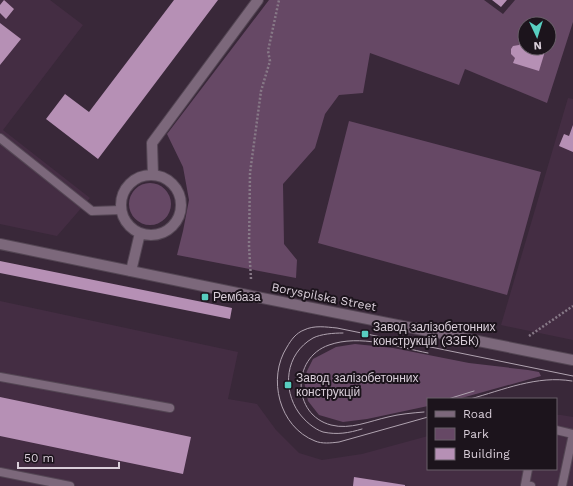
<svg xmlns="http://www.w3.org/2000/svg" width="573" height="486" viewBox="0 0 573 486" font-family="'Work Sans',sans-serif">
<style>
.built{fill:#442d43}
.green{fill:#664865;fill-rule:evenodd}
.building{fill:#b690b5}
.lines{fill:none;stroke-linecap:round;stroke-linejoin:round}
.service-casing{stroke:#544654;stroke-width:10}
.minor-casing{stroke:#544654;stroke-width:12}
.secondary-casing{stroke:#544654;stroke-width:12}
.path{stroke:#877987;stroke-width:2.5;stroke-dasharray:2 2;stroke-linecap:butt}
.service{stroke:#7c687b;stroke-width:8}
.minor{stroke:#7c687b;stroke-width:10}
.secondary{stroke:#7c687b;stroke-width:10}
.tram{stroke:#b0a3b0;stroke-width:1}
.poi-dot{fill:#58cec0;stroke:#1c141c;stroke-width:1.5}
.labels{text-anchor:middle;stroke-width:4;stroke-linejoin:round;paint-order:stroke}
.poi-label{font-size:12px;fill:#d9ced9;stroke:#1c141c;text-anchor:start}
.street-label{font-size:12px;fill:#d9ced9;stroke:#1c141c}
</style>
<rect width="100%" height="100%" fill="#392839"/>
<path class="built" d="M0 0H50L83 25 3 130 90 198 57 236 0 224Z
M568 98 573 99V340L501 325Z
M0 301 238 352 228 399 257 404 276 430 299 453 322 460 362 454 428 436V469H556V415H561L573 417V486H0Z"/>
<path class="green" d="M269 0H484L503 14 515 0H573V22L547 103 465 69 459 85 370 53 363 93 339 95 325 114 315 148 283 184 284 244 297 260 296 278 177 255 183 231 189 200 183 167 167 134ZM525 24H549V48H525Z
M349 121 541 172 507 295 318 243Z
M129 204a21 21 0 1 1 42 0a21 21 0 1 1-42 0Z
M355 344 393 348 469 363 528 370 539 372 541 376 458 399H428V406L367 419 343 422 319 415 308 401 304 381 307 371 313 359 336 347Z"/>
<path class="building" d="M4 0 14 9 6 19 0 13V5Z
M174 0H218L98 159 46 119 65 94 89 112Z
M492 0H507L501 7Z
M0 23 21 39 0 65Z
M521 39 525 40V48H546L539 71 513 63 515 58 511 54V49L513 46 519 45Z
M573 125V152L559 146 564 134 569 136Z
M0 261 232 308 230 319 0 273Z
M0 397 191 437 183 474 0 436Z
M354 477 405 485V486H353Z"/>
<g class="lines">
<defs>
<path id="service" d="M0 138 92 211 121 210
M0 377 170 408
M556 430 573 434 562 486
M528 469 525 485 531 486
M0 472 70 486"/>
<path id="minor" d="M153 175 152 143 258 0
M121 205a30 30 0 1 1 60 0a30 30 0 1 1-60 0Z
M131 271 140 233"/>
<path id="secondary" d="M0 244 247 295 573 360"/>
</defs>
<use href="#service" class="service-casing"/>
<use href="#minor" class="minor-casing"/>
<use href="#secondary" class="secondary-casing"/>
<path class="path" d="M251 279 249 246 250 173 261 91 270 61 268 51 279 0
M529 336 573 306"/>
<use href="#service" class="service"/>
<use href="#minor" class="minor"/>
<use href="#secondary" class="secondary"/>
<path class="tram" d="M343 333C333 333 321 334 313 338 285 354 282 389 299 413 305 421 314 429 323 432 337 435 349 433 362 429
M448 399 474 391
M470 399C503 390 537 375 572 381
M424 412C412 413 400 414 388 417 370 421 350 430 331 425 292 415 291 358 329 345 360 334 397 347 428 353
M428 417 339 442C331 443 322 444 315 441 279 427 267 378 287 347 291 340 296 333 304 330 314 325 326 327 337 328L573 376"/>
</g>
<g class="poi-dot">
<rect x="201" y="293" width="8" height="8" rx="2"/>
<rect x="361" y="330" width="8" height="8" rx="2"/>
<rect x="284" y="381" width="8" height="8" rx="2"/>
</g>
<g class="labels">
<g class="poi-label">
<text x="213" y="301">Рембаза</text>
<text x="373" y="331">Завод залізобетонних<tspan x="373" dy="14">конструкцій (ЗЗБК)</tspan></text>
<text x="296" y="382">Завод залізобетонних<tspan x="296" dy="14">конструкцій</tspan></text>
</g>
<g class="street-label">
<text transform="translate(324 297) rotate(11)" y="4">Boryspilska Street</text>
</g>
</g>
<rect x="427" y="398" width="130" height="72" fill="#1c141c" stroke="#685e68"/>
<rect x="435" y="411" width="20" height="6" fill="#7c687b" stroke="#685e68"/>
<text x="463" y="418" font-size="12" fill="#d9ced9">Road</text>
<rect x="435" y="428" width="20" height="12" fill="#664865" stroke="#685e68"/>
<text x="463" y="438" font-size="12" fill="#d9ced9">Park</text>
<rect x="435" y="448" width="20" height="12" fill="#b690b5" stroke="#685e68"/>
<text x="463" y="458" font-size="12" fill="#d9ced9">Building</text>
<g transform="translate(537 36) rotate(176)"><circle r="19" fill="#1c141c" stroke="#685e68"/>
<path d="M0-3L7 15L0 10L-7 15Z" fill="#58cec0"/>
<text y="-6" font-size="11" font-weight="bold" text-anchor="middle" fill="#d9ced9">N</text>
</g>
<path d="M18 462v6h101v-6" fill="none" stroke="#d9ced9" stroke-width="2"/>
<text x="24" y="462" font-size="12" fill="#d9ced9" stroke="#1c141c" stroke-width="3" paint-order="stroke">50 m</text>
</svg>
